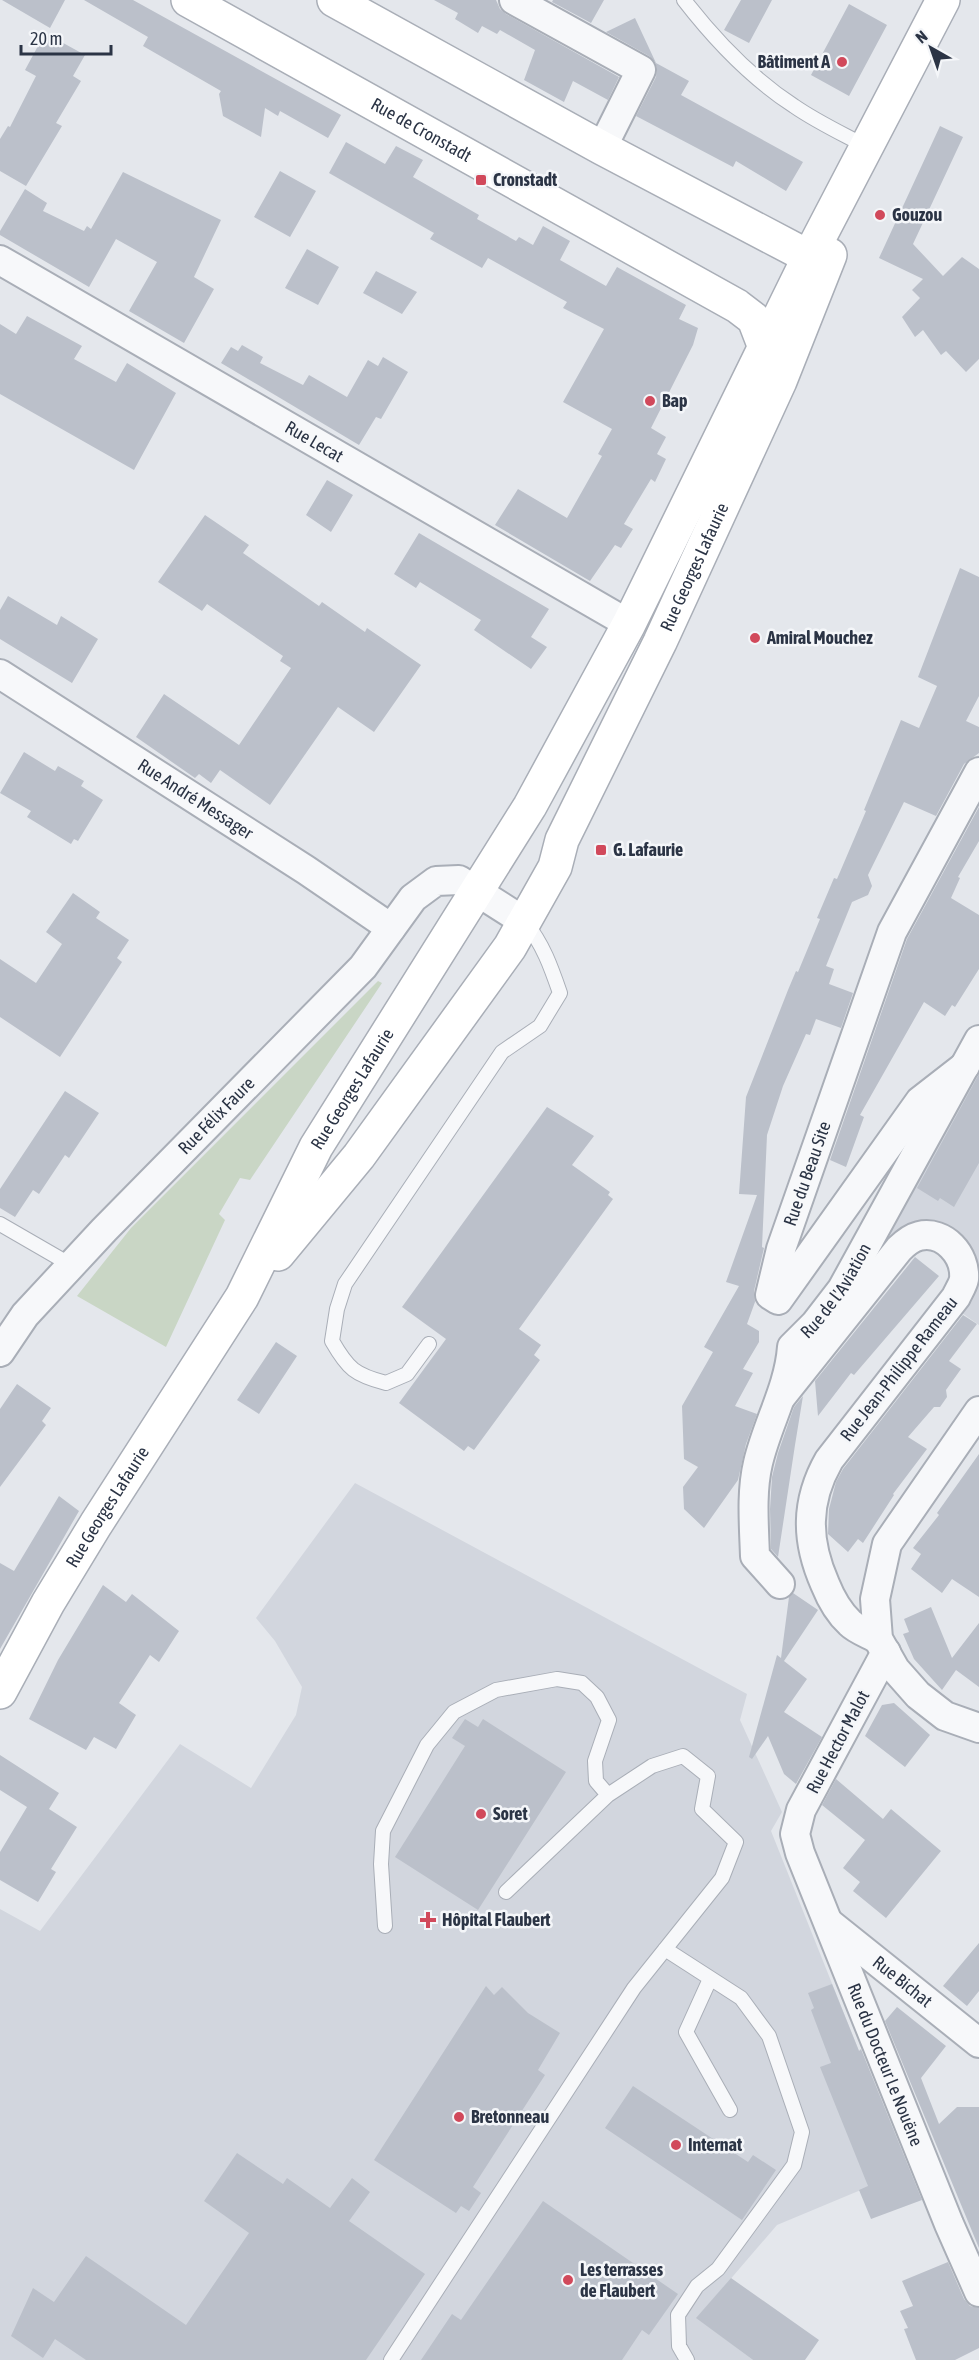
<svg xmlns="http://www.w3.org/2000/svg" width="979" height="2360" viewBox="0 0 979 2360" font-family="'Asap Condensed',sans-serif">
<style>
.built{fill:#d2d6de}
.green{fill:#c9d6c5}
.building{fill:#bbc0ca}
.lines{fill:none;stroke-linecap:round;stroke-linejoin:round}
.lane-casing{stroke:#a9aeb7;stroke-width:16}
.street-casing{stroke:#a9aeb7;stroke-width:32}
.secondary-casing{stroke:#a9aeb7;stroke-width:36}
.lane{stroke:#f7f8fa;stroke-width:14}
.street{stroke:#f7f8fa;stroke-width:28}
.secondary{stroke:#fff;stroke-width:33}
.poi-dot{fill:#d1495b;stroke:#f4f6f9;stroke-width:2}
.labels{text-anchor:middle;stroke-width:5;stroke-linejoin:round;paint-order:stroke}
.poi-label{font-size:18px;font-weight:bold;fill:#2b3445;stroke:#f4f6f9;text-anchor:start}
.street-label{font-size:18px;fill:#2b3445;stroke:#f4f6f9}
</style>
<rect width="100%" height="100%" fill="#e4e7ec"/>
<path class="built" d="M979 1061V1325L962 1313 971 1301 967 1298 945 1228 859 1289Z
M355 1483 747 1694 740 1720 782 1812 771 1831 859 2051 868 2187 777 2225 697 2318 753 2360H0V1909L40 1931 180 1744 251 1788 296 1715 302 1687 275 1641 256 1618Z"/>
<path class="green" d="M378 981 382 983 250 1180 240 1178 219 1214 225 1220 166 1347 77 1296 131 1228Z"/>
<path class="building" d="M2 0H65L50 28Z
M84 0H133L341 115 328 138 280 111 278 116 265 108 261 137 223 116 219 94 221 91 143 46 148 37Z
M434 0H496L500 9 506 14 619 77 608 100 573 81 564 102 524 80 535 50 500 30 497 34 482 26 478 33 455 19 458 13Z
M553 0H604L591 23 552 2Z
M741 0H772L749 43 724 30Z
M849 4 887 25 849 96 811 75Z
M635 18 656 63 689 81 681 95 803 162 786 191 736 161 733 167 636 116 656 77 657 69 655 62 649 56 606 32Z
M45 33 85 55 73 76 81 81 56 123 62 126 26 186 0 171V139L8 126 10 127 36 76 25 70Z
M940 126 963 137 913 244 943 276 962 257 979 269V359L966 372 946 351 941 355 923 330 915 337 902 317 920 298 912 290 923 279 879 258Z
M346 142 385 164 396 146 423 160 413 177 479 215 477 219 516 241 519 237 533 245 543 226 570 241 560 260 606 286 617 267 686 305 679 319 698 328 693 345 651 428 666 437 657 454 666 459 655 482 651 479 624 524 633 529 621 548 615 545 590 581 495 525 518 489 567 518 602 456 598 454 612 429 563 402 604 329 563 308 567 302 488 258 482 268 430 239 434 233 329 173Z
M280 171 316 191 290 237 254 217Z
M123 172 221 220 194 277 214 289 184 343 129 311 157 262 116 239 89 287 0 235V231L25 189 47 203 43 211 84 231 87 226 91 229Z
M307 249 339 267 318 305 285 288Z
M376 271 417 292 402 314 363 293Z
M27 316 82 346 74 359 116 382 127 363 176 393 134 470 0 394V324L16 334Z
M242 345 263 357 260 363 303 385 309 375 347 397 368 360 378 366 383 357 408 372 381 419 376 417 359 445 221 363 231 347 238 351Z
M327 480 353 495 331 532 306 515Z
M205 515 249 545 243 553 319 606 322 602 365 632 367 628 421 665 374 732 338 707 270 805 220 770 211 783 199 774 195 778 136 737 164 694 239 745 291 668 280 661 283 656 207 604 202 611 158 582Z
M419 533 549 609 531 637 547 647 531 669 474 630 481 620 420 582 416 588 394 574Z
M960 568 979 577V696L966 721 979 727V753L964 764 936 816 904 802 868 875 872 886 868 895 852 902 826 966 834 969 829 984 853 993 841 1028 816 1019 810 1035 806 1034 783 1086 767 1135 762 1247 764 1248 754 1291 755 1302 747 1324 759 1331V1342L743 1369 753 1373 735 1406 757 1414 746 1444 738 1480 704 1528 684 1509 683 1487 698 1467 684 1459 682 1406 713 1352 704 1347 739 1286 726 1282 757 1195 739 1194 746 1097 788 990 796 971 798 972 820 919 817 918 834 878 837 879 866 811 864 810 901 720 919 728 937 686 918 677Z
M8 596 57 625 61 616 98 639 72 683 0 639V610Z
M24 752 55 771 58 766 84 781 81 786 103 800 78 841 74 839 71 844 27 817 31 811 0 793Z
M979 807V841L958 877 960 878 951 898 979 915V969L955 1007 952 1005 945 1016 924 1002 860 1115 864 1117 846 1167 830 1160 907 939Z
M73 893 100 912 96 918 129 940 117 958 122 962 60 1057 0 1017V959L36 983 62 944 46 932Z
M979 1074V1163L954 1207 940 1198 938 1201 917 1188Z
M65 1091 99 1113 69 1158 65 1155 39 1194 33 1190 15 1217 0 1208V1189Z
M547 1107 594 1136 572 1165 610 1192 608 1195 613 1199 519 1329 541 1345 534 1355 540 1360 474 1450 468 1446 464 1451 399 1403 446 1339 402 1307Z
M915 1257 939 1276 854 1375 851 1373 818 1416 815 1381Z
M963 1315 977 1324 949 1361 961 1369 946 1390 947 1397 940 1407H934L908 1437 927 1449 893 1494 894 1495 863 1543 858 1539 848 1552 828 1534 829 1509 836 1482 843 1469Z
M276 1342 297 1356 259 1414 237 1400Z
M17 1384 51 1408 42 1421 46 1425 0 1487V1409Z
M803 1396 795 1445 778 1557 771 1549 770 1509 772 1477 778 1453 794 1407Z
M979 1454V1597L952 1579 942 1593 911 1569 921 1554 913 1548 939 1515 937 1513Z
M59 1496 79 1511 0 1649V1563L14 1571Z
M103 1585 126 1602 132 1594 179 1631 159 1662 150 1655 119 1703 136 1715 116 1749 94 1737 86 1750 29 1719 58 1660Z
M793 1593 818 1610 784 1661 807 1679 784 1712 822 1737 796 1784 784 1774 768 1736 752 1759 749 1757 777 1655 781 1658 789 1597Z
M931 1607 952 1658 979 1623V1687L956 1670 942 1690 914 1659 903 1634 909 1632 904 1619Z
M894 1703 930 1735 905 1767 865 1736 882 1705Z
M465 1719 478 1727 483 1719 566 1772 478 1910 395 1857 465 1746 452 1738Z
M0 1755 59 1793 49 1809 77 1827 51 1869 56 1872 38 1902 0 1880V1852L27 1807 0 1790Z
M836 1779 883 1819 891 1809 941 1851 886 1918 853 1891 860 1882 843 1868 865 1840 822 1805Z
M979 1943V1991L967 2006 943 1986Z
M832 1984 859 2051 861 2049 922 2200 871 2219 859 2190 868 2186 820 2067 831 2063 811 2010 814 2008 808 1993Z
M486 1986 494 1995 502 1987 528 2013 560 2033 538 2070 545 2075 473 2187 481 2193 469 2211 461 2206 456 2213 374 2160Z
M897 2007 946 2046 921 2078 939 2124 957 2107H979V2248L885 2021Z
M633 2086 748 2162 753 2155 776 2170 742 2220 605 2128Z
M237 2153 283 2184 287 2178 330 2208 352 2178 370 2192 349 2221 425 2274 366 2360H86L55 2339 43 2358 11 2336 33 2288 54 2302 86 2256 186 2325 249 2233 204 2201Z
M543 2201 678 2294 649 2335 642 2330 622 2360H421L452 2314 461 2320Z
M948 2262 964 2299 970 2306 979 2308V2348L955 2360H916L904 2329 908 2328 900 2311 913 2306 902 2281Z
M731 2278 819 2340 805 2360H753L696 2318Z"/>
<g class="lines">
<defs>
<path id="lane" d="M684 0C715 40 751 78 794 106 817 122 843 134 867 147
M0 1224 71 1265
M429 1344 407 1374 386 1383C355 1375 348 1369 332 1341L337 1309 345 1284 502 1052 540 1026 560 993C551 967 543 944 525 922
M506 1892 608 1795
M385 1926 381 1864 383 1831 427 1745 454 1712 496 1690 557 1679 582 1683 597 1697 609 1720 595 1761 596 1781 608 1795 652 1766 683 1756 708 1776 702 1809 736 1842 722 1878 634 1988 391 2360
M665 1949 741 1998 769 2036 802 2132 794 2165 718 2269 697 2286 678 2315 679 2346 687 2360
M710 1979 686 2032 730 2110"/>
<g id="street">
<path d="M514 0 641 70 602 148"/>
<path id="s1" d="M0 260 629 624"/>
<path id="s2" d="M0 674 306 870 391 928"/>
<path id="s3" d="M965 1066 920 1101 778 1300 770 1295 781 1249 892 932 979 772"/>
<path id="s4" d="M0 1352 25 1315 104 1230 363 967 413 898 436 881 459 880 525 922"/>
<path d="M781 1397 899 1249C905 1243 911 1238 919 1236 944 1230 966 1255 964 1279 963 1285 958 1292 956 1297L829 1460C805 1502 806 1541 825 1584 831 1599 838 1612 850 1623 857 1630 869 1634 878 1639"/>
<path d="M979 1411 887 1544 875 1599 878 1639 895 1669 918 1695 945 1716 979 1728"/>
<path id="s5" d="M780 1584 755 1556C754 1526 751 1492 758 1463 767 1424 789 1388 792 1347L815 1324 842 1289 979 1040"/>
<path id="s6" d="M886 1652 801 1810 795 1834 800 1853 949 2224 979 2292"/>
<path id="s7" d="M829 1923 979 2043"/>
</g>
<g id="secondary">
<path id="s8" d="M188 0 737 306 754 319 764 345"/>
<path d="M334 0 602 148 809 257"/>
<path id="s9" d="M278 1254 359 1156 510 947 555 867 562 840 660 642 780 381 830 255"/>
<path id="s10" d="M0 1692 48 1603 96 1524 242 1297 316 1147 530 806 629 624 809 257 943 0"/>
</g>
</defs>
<use href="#lane" class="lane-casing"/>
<use href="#street" class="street-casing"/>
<use href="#secondary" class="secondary-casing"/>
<use href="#lane" class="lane"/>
<use href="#street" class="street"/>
<use href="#secondary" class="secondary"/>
</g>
<g class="poi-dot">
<circle cx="842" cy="62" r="6"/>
<rect x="475" y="174" width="12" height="12" rx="3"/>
<circle cx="880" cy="215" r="6"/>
<circle cx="650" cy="401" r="6"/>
<circle cx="755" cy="638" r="6"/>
<rect x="595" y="844" width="12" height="12" rx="3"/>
<circle cx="481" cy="1814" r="6"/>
<path d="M425 1911h6v6h6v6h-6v6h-6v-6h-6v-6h6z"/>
<circle cx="459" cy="2117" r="6"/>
<circle cx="676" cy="2145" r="6"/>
<circle cx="568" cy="2280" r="6"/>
</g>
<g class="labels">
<g class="poi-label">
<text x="830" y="68" text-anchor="end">Bâtiment A</text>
<text x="493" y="186">Cronstadt</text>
<text x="892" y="221">Gouzou</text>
<text x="662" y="407">Bap</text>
<text x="767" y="644">Amiral Mouchez</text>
<text x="613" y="856">G. Lafaurie</text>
<text x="493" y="1820">Soret</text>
<text x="442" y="1926">Hôpital Flaubert</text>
<text x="471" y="2123">Bretonneau</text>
<text x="688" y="2151">Internat</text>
<text x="580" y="2276">Les terrasses<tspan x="580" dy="21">de Flaubert</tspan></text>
</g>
<g class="street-label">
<text dy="6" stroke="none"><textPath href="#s8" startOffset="267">Rue de Cronstadt</textPath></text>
<text dy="6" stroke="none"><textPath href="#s1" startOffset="363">Rue Lecat</textPath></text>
<text dy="6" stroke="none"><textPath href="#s9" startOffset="808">Rue Georges Lafaurie</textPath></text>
<text dy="6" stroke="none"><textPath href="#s2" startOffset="232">Rue André Messager</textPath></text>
<text dy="6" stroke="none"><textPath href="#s10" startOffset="699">Rue Georges Lafaurie</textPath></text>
<text dy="6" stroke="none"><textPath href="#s4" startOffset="321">Rue Félix Faure</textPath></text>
<text dy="6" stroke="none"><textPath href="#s3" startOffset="438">Rue du Beau Site</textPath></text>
<text dy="6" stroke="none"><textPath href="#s5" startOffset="324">Rue de l'Aviation</textPath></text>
<text transform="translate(899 1369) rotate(-52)" y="6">Rue Jean-Philippe Rameau</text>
<text dy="6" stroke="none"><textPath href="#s10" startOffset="214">Rue Georges Lafaurie</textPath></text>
<text transform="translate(838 1742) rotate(-62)" y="6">Rue Hector Malot</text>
<text dy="6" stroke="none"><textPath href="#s7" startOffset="94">Rue Bichat</textPath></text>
<text dy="6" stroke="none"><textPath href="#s6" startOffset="452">Rue du Docteur Le Nouëne</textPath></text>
</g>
</g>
<g transform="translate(931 48) rotate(320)" stroke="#f4f6f9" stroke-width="4.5" paint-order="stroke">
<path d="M0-4.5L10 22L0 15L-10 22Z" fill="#2b3445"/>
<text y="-9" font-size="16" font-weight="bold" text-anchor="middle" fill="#2b3445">N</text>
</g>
<path d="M21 45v9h90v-9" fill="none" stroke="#2b3445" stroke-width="3"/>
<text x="30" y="45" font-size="18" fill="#2b3445" stroke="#f4f6f9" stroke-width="4.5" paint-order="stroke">20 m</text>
</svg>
